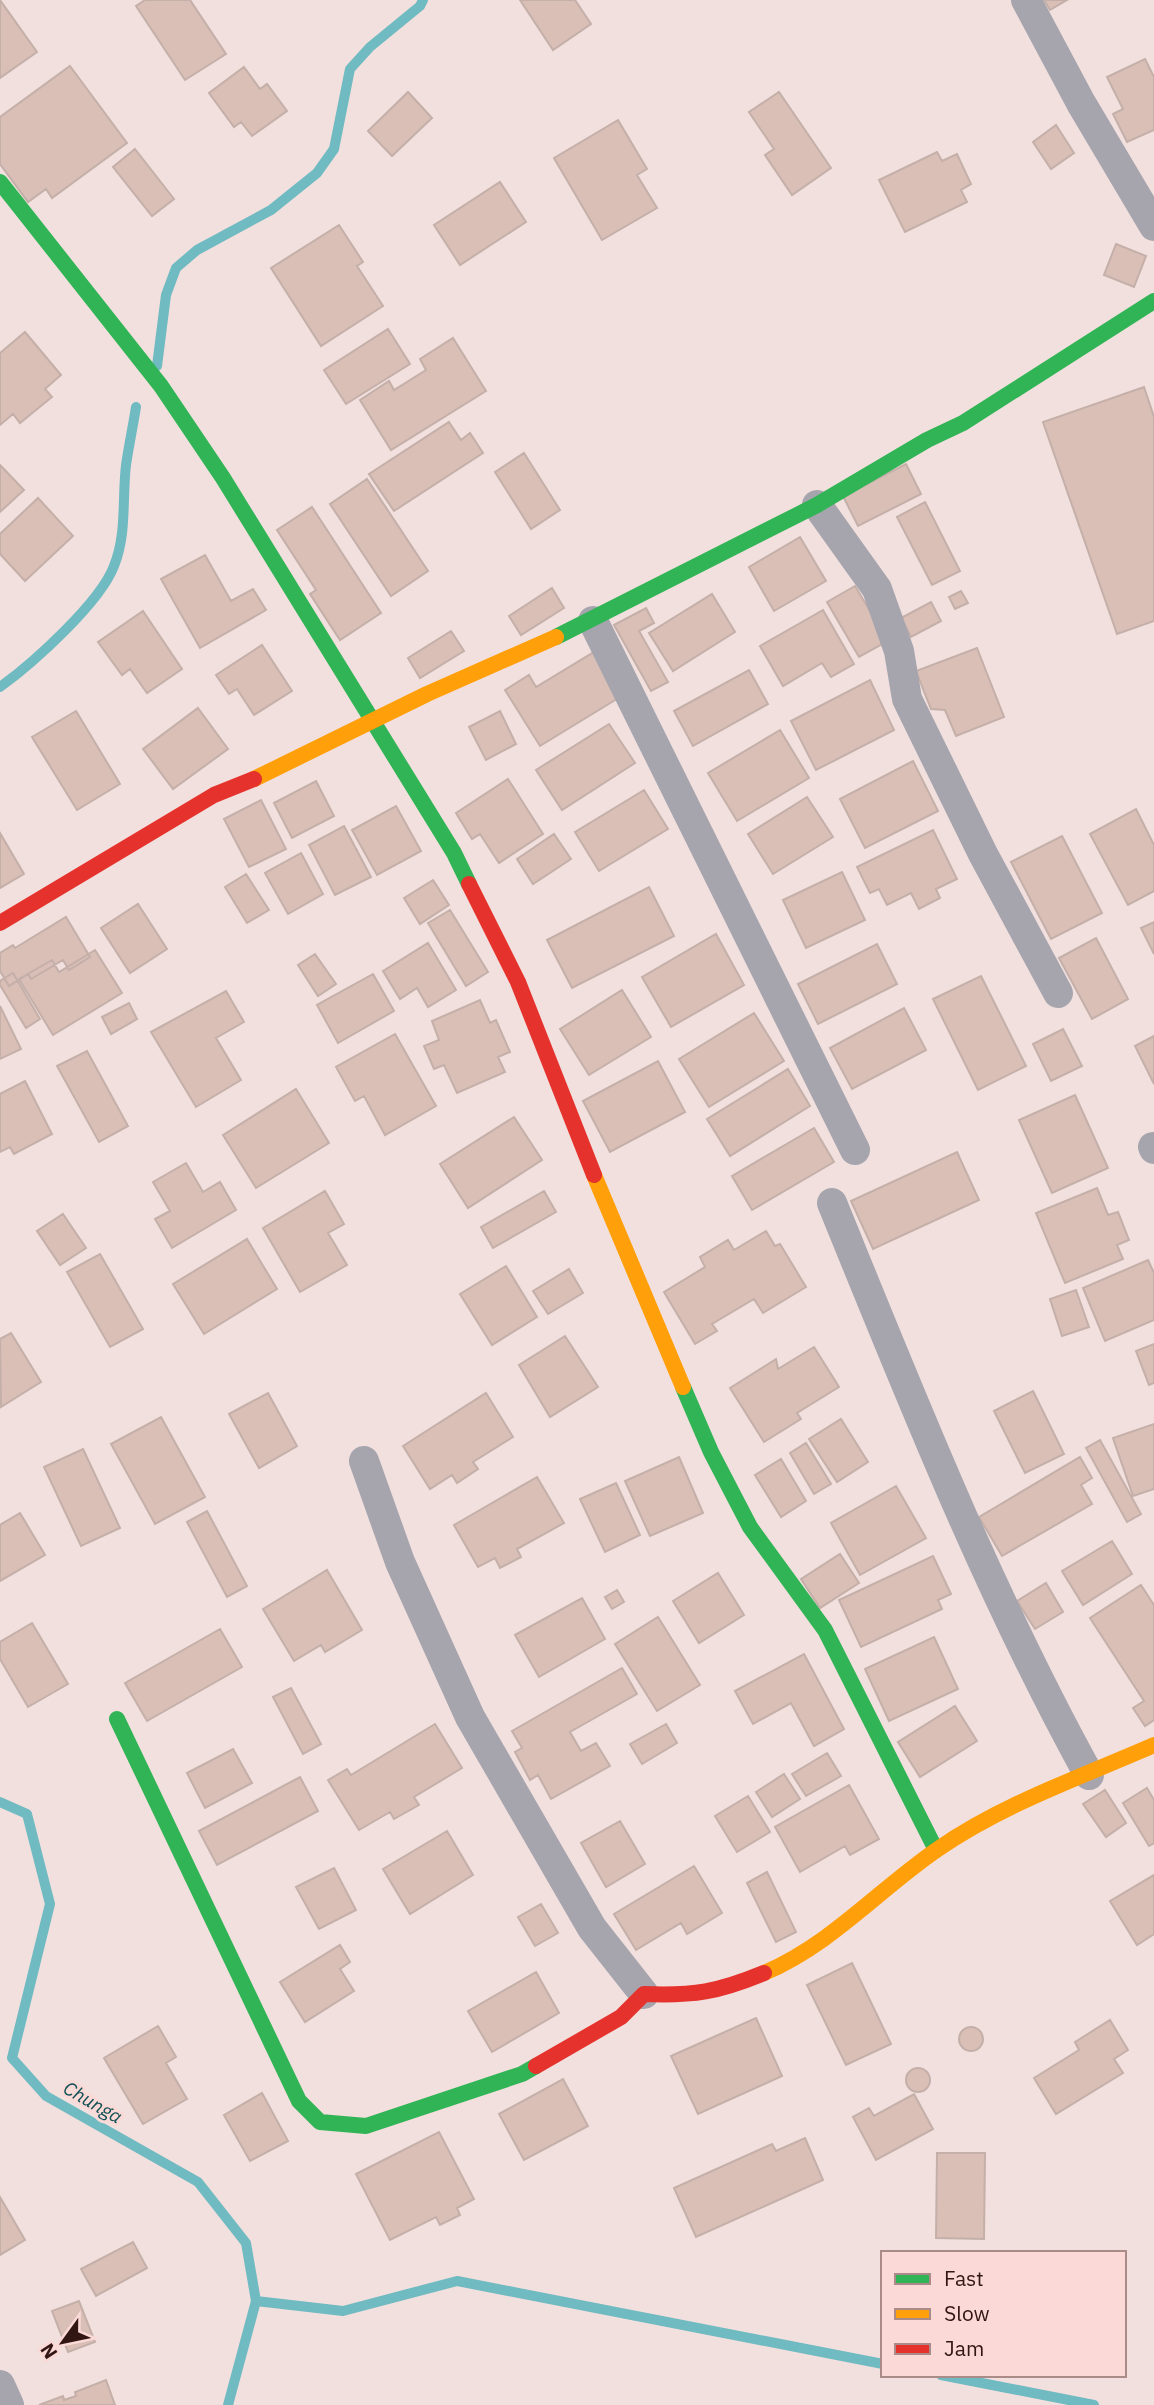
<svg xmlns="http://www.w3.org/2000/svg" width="1154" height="2405" viewBox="0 0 1154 2405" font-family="'IBM Plex Sans',sans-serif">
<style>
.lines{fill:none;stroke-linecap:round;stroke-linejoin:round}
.stream{stroke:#70bac1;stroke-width:10}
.building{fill:#d9bfb6;stroke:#c4afa9;stroke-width:2}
.street{stroke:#a6a5ae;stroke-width:30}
.fast{stroke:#30b455;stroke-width:16}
.slow{stroke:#ff9f0a;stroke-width:16}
.jam{stroke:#e5322d;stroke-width:16}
.labels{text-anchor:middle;stroke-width:6;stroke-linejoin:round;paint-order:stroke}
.water-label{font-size:19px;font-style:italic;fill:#105156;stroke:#fad9d6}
</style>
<rect width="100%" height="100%" fill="#f2e0de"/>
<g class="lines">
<path class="stream" d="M157 366 166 295 176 268 197 250 271 210 317 173 334 149 350 69 370 47 420 6 423 0
M0 687C32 664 100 603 114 566 127 534 122 499 126 465 129 445 133 426 136 407
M0 1802 27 1814 50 1904 12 2058 46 2096 198 2182 246 2243 256 2301 228 2405
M256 2301 343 2311 457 2281 883 2364
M941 2375 1094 2405"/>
</g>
<path class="building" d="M0 0 37 52 0 78Z
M145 0H190L226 54 185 80 136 6Z
M520 0H575L591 24 553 50Z
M1044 0H1067L1050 10Z
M1145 59 1154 77V130L1127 142 1113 114 1123 109 1107 77Z
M70 66 127 143 52 198 46 189 28 202 0 164V117Z
M244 67 260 89 267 84 287 111 252 136 241 122 234 127 209 93Z
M408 92 432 118 392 156 368 131Z
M779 92 831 168 792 195 765 155 774 149 749 112Z
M618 120 647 169 637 175 657 208 602 240 554 158Z
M1056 125 1074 153 1051 169 1033 142Z
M135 149 174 199 152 216 113 167Z
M937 152 942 161 957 154 971 184 961 190 967 202 905 232 879 180Z
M500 182 526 222 460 265 434 225Z
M339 225 363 262 357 266 383 306 321 346 271 268Z
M1116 244 1146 256 1134 287 1104 275Z
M388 329 410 364 346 404 324 370Z
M25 332 61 375 45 389 52 397 20 423 13 414 0 425V353Z
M453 338 486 391 391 450 360 400 389 381 394 390 426 370 420 359Z
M1144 387 1154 417V621L1117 634 1043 422Z
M449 422 461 440 470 433 483 453 394 511 369 474Z
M524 453 560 510 531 529 495 472Z
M906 464 921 494 858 526 843 496Z
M0 465 24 490 0 512Z
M367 479 428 571 391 596 330 504Z
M38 498 73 536 25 581 0 554V534Z
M925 502 960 571 932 585 897 517Z
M312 507 381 613 340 640 310 594 316 590 277 530Z
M800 537 826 581 774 611 749 567Z
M205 555 231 601 253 589 266 610 200 648 161 579Z
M855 586 888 641 859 657 827 602Z
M552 588 564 608 521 635 509 616Z
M961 591 968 603 955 609 949 597Z
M712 594 735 632 673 671 649 633Z
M931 602 941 621 911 637 901 618Z
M646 608 654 623 639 631 668 682 651 691 614 625Z
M823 610 854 664 831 677 822 663 783 686 760 646Z
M143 611 182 669 147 693 130 669 122 675 98 642Z
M451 631 464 651 420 678 408 658Z
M262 645 292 691 254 715 237 689 229 694 216 675Z
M977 648 1004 717 956 736 945 710 931 709 916 671Z
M599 649 625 694 540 746 505 690 529 675 536 687Z
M749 670 768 704 693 746 674 711Z
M870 680 894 730 816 770 791 721Z
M198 708 228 749 173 789 143 749Z
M76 711 120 784 77 810 32 737Z
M500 711 516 744 486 760 469 727Z
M609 724 635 763 562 810 536 770Z
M780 730 809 778 737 821 708 773Z
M913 761 938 811 865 848 840 799Z
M508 779 543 834 499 863 480 834 472 839 456 813Z
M316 781 334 816 292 838 274 803Z
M644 790 668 829 599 871 575 832Z
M807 797 833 837 773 874 748 834Z
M261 800 286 849 249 867 224 819Z
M396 806 421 851 377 875 352 830Z
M1136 809 1154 845V891L1128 905 1090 834Z
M344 826 371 877 335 895 309 845Z
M933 830 957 879 936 889 940 898 919 909 911 893 887 905 879 889 870 893 857 867Z
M0 833 24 874 0 888Z
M554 834 571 859 533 884 517 859Z
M1062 836 1102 913 1051 939 1011 862Z
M301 853 323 894 288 914 265 873Z
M842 872 865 920 806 948 783 900Z
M246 874 269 910 247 923 225 887Z
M433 880 449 905 420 924 404 898Z
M649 887 674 936 572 988 547 940Z
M138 904 167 949 130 973 101 928Z
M450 910 488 972 466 986 428 923Z
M66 917 90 957 69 970 63 960 31 979 28 974 9 986 0 971V953L13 945 15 948Z
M1154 922V954L1141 928Z
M716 934 744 985 671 1027 642 977Z
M1096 938 1128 999 1092 1019 1059 958Z
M428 943 456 990 428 1007 417 988 400 999 383 971Z
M877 944 897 984 818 1024 798 984Z
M95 950 122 993 53 1035 19 979 52 960 59 972Z
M315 954 336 984 318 996 298 965Z
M13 973 40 1019 26 1028 0 985V981Z
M373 974 394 1011 338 1043 317 1005Z
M981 976 1026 1066 978 1090 933 999Z
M622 990 651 1037 589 1075 560 1029Z
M226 991 244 1022 216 1038 241 1080 196 1107 151 1032Z
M480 1000 490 1023 496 1020 510 1052 498 1057 505 1072 457 1093 444 1065 434 1069 424 1046 439 1040 432 1021Z
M129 1003 137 1019 111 1034 102 1017Z
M0 1006 21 1049 0 1059Z
M904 1008 926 1050 852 1089 830 1048Z
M754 1013 784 1061 709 1107 679 1059Z
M1063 1029 1082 1066 1051 1081 1033 1044Z
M395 1034 436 1106 385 1135 364 1096 355 1101 336 1067Z
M1154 1036V1084L1135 1046Z
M87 1051 128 1126 99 1142 57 1066Z
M658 1061 685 1112 610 1152 583 1101Z
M788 1069 810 1106 730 1156 707 1119Z
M25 1081 52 1134 14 1154 10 1147 0 1152V1094Z
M296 1089 329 1143 256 1188 223 1135Z
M1075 1095 1108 1168 1052 1193 1019 1120Z
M514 1117 542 1160 468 1208 440 1164Z
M814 1128 834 1162 752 1210 732 1176Z
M957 1152 979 1200 873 1249 851 1201Z
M186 1163 203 1192 220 1182 236 1210 172 1248 155 1219 170 1211 153 1182Z
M1097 1188 1108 1215 1118 1212 1129 1240 1117 1245 1123 1259 1065 1283 1036 1213Z
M325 1191 344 1224 328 1233 347 1265 300 1292 263 1228Z
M544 1191 556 1212 493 1248 481 1227Z
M63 1214 86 1248 60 1265 37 1231Z
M766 1231 775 1246 780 1244 806 1287 763 1313 754 1299 712 1324 717 1331 695 1344 664 1292 705 1267 700 1257 728 1240 734 1250Z
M247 1239 277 1289 204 1334 173 1284Z
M100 1254 143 1329 110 1347 67 1272Z
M1148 1260 1154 1273V1320L1105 1341 1083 1288Z
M506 1266 537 1317 492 1345 460 1294Z
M569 1269 583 1293 548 1314 533 1291Z
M1076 1290 1089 1327 1062 1336 1050 1299Z
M11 1333 41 1382 1 1407 0 1339Z
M565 1336 598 1387 550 1417 519 1365Z
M1154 1344V1383L1149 1385 1136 1351Z
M814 1347 839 1387 797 1413 801 1419 764 1442 730 1388 776 1359 778 1369Z
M1033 1391 1064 1454 1025 1473 994 1411Z
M268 1393 297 1446 259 1468 229 1414Z
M486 1393 513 1437 473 1462 478 1469 457 1483 452 1475 430 1489 403 1446Z
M161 1417 205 1497 155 1524 111 1444Z
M841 1419 868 1462 837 1482 809 1439Z
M1154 1424V1489L1133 1496 1113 1438Z
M1100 1440 1141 1514 1127 1522 1086 1448Z
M806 1443 831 1484 814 1494 790 1453Z
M83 1449 120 1528 81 1546 44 1467Z
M679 1457 703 1513 650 1536 625 1481Z
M1080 1457 1092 1478 1081 1485 1092 1504 1002 1556 979 1517Z
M781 1459 806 1501 781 1517 755 1475Z
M537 1477 564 1523 517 1549 521 1557 500 1568 495 1558 478 1567 454 1525Z
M616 1483 640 1535 605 1552 580 1499Z
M896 1486 926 1538 860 1575 831 1523Z
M207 1511 247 1586 227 1597 187 1522Z
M20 1513 45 1555 0 1581V1525Z
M1112 1541 1132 1574 1083 1605 1062 1571Z
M840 1554 859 1583 820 1608 801 1579Z
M933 1556 951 1594 938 1600 942 1609 861 1647 839 1600Z
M327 1570 362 1630 325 1652 321 1645 294 1661 263 1609Z
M718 1573 744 1615 699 1643 673 1601Z
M1046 1583 1063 1612 1035 1629 1017 1601Z
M1141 1585 1154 1605V1720L1145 1726 1133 1708 1144 1701 1090 1618Z
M617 1590 624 1602 612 1609 605 1597Z
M582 1598 605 1639 539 1677 515 1635Z
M658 1617 700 1685 657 1711 615 1644Z
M32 1623 68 1684 28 1707 0 1659V1642Z
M220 1629 242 1667 147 1721 125 1683Z
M934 1637 958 1689 889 1721 865 1669Z
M804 1654 844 1729 814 1746 791 1703 753 1724 735 1691Z
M622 1668 637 1694 570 1732 581 1751 596 1743 610 1766 551 1799 538 1775 530 1780 515 1752 522 1748 512 1731Z
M291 1688 321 1744 303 1754 273 1697Z
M955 1706 977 1741 920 1777 898 1742Z
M435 1724 462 1768 414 1797 419 1805 394 1819 390 1812 359 1830 328 1780 347 1769 351 1775Z
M666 1724 677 1743 642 1764 630 1744Z
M233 1749 252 1783 205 1808 187 1773Z
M827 1753 841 1776 806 1796 792 1774Z
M784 1774 800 1799 772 1817 756 1792Z
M300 1777 318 1811 217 1865 199 1831Z
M849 1785 879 1839 850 1855 845 1846 800 1872 775 1827Z
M1147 1788 1154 1800V1843L1149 1846 1123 1803Z
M1105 1790 1126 1823 1106 1837 1083 1804Z
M748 1796 770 1832 737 1852 715 1816Z
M620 1821 645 1864 606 1887 581 1843Z
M447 1831 473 1875 410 1914 383 1869Z
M694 1866 722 1913 687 1934 681 1923 636 1950 614 1914Z
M334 1868 356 1910 319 1929 296 1887Z
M767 1872 796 1932 776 1942 747 1883Z
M1154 1875V1934L1137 1945 1110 1901Z
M541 1904 558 1933 535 1946 518 1917Z
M340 1945 350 1962 340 1969 354 1991 305 2022 280 1982Z
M852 1963 891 2044 846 2065 807 1985Z
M536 1972 559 2013 492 2052 468 2011Z
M756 2018 782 2076 698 2114 671 2056Z
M1110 2020 1128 2050 1114 2059 1123 2073 1056 2114 1034 2078 1079 2050 1075 2042Z
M158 2026 176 2057 166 2063 187 2099 143 2124 104 2058Z
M959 2039a12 12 0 1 1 24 0a12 12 0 1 1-24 0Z
M906 2080a12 12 0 1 1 24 0a12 12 0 1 1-24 0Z
M563 2079 588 2126 524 2160 499 2114Z
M262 2093 288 2141 250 2161 224 2115Z
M914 2094 933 2129 876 2160 853 2117 869 2108 874 2116Z
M439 2132 474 2199 457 2208 460 2215 440 2225 436 2217 390 2240 356 2174Z
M805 2138 823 2180 696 2237 674 2188 772 2144 776 2151Z
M937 2153H985L984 2239 936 2238Z
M0 2197 25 2240 0 2255Z
M133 2242 147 2268 96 2296 81 2269Z
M79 2301 95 2342 68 2352 52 2311Z
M106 2380 115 2405H39L63 2396 64 2400 76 2396 75 2392Z"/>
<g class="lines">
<path class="street" d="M1026 0 1081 103 1154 226
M817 505 877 589 899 651 907 699 983 854 1058 993
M593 621 855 1150
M1153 1147 1154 1149
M832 1203C911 1397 988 1592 1089 1775
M364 1461 400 1562 470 1717 592 1928 644 1994
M0 2385 9 2405"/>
<path class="fast" d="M0 182 161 386 223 478 454 853 469 884
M556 637 817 505 927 440 963 423 1154 301
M683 1387 711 1452 750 1527 825 1630 936 1850
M117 1719 299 2101 320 2122 366 2126 522 2074 536 2066"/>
<path class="slow" d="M254 779 427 694 556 637
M594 1175 683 1387
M764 1973C832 1944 878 1890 938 1849 1003 1804 1081 1777 1154 1745"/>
<path class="jam" d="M469 884 518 982 594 1175
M0 923 214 795 254 779
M536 2066 621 2017 644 1994C694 1996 718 1992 764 1973"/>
</g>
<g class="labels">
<g class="water-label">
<text transform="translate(93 2102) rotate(30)" y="7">Chunga</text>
</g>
</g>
<rect x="881" y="2251" width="245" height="126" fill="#fad9d6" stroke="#aa8b88" stroke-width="2"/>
<rect x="895" y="2274" width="35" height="10" fill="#30b455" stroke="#aa8b88" stroke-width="2"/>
<text x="944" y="2286" font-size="21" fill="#321614">Fast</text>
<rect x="895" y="2309" width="35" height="10" fill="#ff9f0a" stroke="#aa8b88" stroke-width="2"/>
<text x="944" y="2321" font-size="21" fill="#321614">Slow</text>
<rect x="895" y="2344" width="35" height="10" fill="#e5322d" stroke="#aa8b88" stroke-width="2"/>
<text x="944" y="2356" font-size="21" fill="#321614">Jam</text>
<g transform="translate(63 2342) rotate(237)" stroke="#fad9d6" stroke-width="5" paint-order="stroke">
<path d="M0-5L12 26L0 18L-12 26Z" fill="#321614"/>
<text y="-10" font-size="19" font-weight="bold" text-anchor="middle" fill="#321614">N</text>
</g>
</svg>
